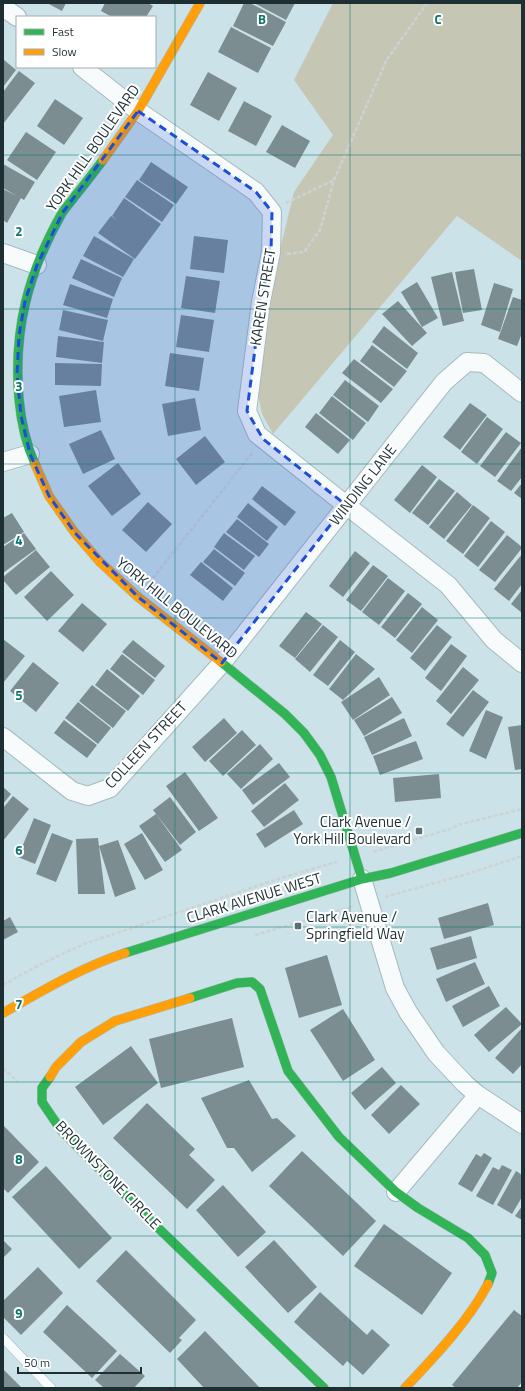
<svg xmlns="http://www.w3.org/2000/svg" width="525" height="1391" viewBox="0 0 525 1391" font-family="'Titillium Web',sans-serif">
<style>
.green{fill:#c6c6b5}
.building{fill:#7b8d91}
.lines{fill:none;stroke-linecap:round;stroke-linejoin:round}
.lane-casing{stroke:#a7babe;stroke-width:10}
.street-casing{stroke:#a7babe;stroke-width:20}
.fast-casing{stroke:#a7babe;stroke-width:10}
.slow-casing{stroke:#a7babe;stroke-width:10}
.path{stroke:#ccd3d4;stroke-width:2.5;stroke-dasharray:4 2;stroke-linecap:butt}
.lane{stroke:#f7fbfc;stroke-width:9}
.street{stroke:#f7fbfc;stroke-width:18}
.fast{stroke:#30b455;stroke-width:9}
.slow{stroke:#ff9f0a;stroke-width:9}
.marked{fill:#1d4ed8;fill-opacity:0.2;stroke:#1d4ed8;stroke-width:3;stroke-dasharray:8 5;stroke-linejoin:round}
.grid{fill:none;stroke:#0f766e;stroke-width:1;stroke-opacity:0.55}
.poi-dot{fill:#5b6e72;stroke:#fff;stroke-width:1.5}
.labels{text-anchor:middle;stroke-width:4;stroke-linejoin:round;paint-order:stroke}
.street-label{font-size:15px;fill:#1e2f33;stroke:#fff}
.poi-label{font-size:15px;fill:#1e2f33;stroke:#fff;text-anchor:end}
.grid-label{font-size:13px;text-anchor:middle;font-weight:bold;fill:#0f766e;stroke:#fff;stroke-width:4;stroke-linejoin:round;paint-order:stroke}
</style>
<rect width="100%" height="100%" fill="#cbe3e8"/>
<path class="green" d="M333 3H522V261L457 216 273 434 262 414 258 394 276 266 294 192 333 135 294 80Z"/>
<path class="building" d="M47 3H66L62 11Z
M105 3H148L153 6 146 17H112L101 11Z
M244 3H250L286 22 273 46 233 26Z
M254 3H295L286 20Z
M231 27 271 48 258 73 218 52Z
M3 59 16 70 3 87Z
M19 71 35 83 3 124V92Z
M208 72 237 88 219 121 190 105Z
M55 99 83 118 64 145 37 126Z
M244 101 272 116 256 146 228 131Z
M282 125 310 141 295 168 266 152Z
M26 132 56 152 37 180 7 160Z
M151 162 188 187 176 204 139 180Z
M3 164 35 182 24 200 3 188Z
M137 180 174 205 162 222 125 197Z
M3 189 21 198 7 223 3 220Z
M124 198 161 224 135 259 98 233 111 216 117 220 112 216Z
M94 236 134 259 123 277 83 256Z
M194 236 228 240 224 273 190 269Z
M81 259 122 278 114 297 72 278Z
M474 269 482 310 463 313 455 272Z
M452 272 464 321 443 326 431 277Z
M186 276 220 281 215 313 181 308Z
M417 282 438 318 422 327 401 292Z
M494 283 513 289 500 332 481 325Z
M70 284 113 299 107 318 63 305Z
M513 297 522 300V333L517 346 498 339Z
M398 301 427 333 412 346 382 314Z
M63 310 108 320 103 341 59 330Z
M181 315 214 320 209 352 176 347Z
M384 326 418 353 407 369 372 342Z
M58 336 104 342 102 363 56 357Z
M372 345 407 371 394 387 360 361Z
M170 353 204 358 199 391 165 386Z
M354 359 393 389 381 403 342 373Z
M55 363 102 364 101 386 55 385Z
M345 380 379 406 368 422 333 395Z
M96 390 101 422 64 427 59 396Z
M332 396 366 423 353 440 319 413Z
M195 398 201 430 168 436 162 404Z
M470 403 487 415 460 450 443 437Z
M316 413 350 440 338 454 305 427Z
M487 417 503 429 477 464 461 452Z
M101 430 115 459 83 474 69 444Z
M506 432 521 443 495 477 480 466Z
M205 436 225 462 196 485 176 459Z
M522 447V477L511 491 497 481Z
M118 463 141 494 112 516 88 486Z
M422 465 437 477 410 513 394 500Z
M439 479 455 491 428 525 412 513Z
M522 483V499L514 493Z
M262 486 296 512 285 526 252 499Z
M457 492 472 505 444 539 429 527Z
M148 502 172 524 146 552 122 530Z
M248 503 278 527 267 541 237 517Z
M473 505 490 518 463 554 446 541Z
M12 513 24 532 3 545V518Z
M237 519 269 544 259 557 226 532Z
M491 521 505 532 478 567 464 556Z
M24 533 36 549 3 573V547Z
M224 533 255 556 244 570 214 547Z
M507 535 522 547V548L495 582 479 570Z
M214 549 245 573 235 586 203 562Z
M36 550 50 567 16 595 3 580V577Z
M355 551 370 563 343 597 329 586Z
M522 554V584L509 601 494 589Z
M201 562 233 588 223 601 190 575Z
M373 565 388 576 361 611 346 600Z
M51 571 74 595 47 621 24 597Z
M388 578 405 591 379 625 362 612Z
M522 590V613L511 604Z
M408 593 422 604 395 638 381 627Z
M82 603 107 624 83 652 58 631Z
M422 607 438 620 412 653 396 640Z
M306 612 322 624 295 658 279 646Z
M323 625 338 637 310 672 295 659Z
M437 625 452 637 425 671 410 658Z
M3 639 25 656 3 683Z
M133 640 165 666 155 678 122 652Z
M340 640 355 652 328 686 313 675Z
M451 644 467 656 441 691 425 678Z
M122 654 155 680 143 695 110 669Z
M356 654 375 669 343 700 329 689Z
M33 662 59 683 36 712 10 691Z
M463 667 479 680 451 714 436 701Z
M107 669 140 696 128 711 95 685Z
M379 677 390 695 353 720 341 702Z
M92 685 126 711 113 728 79 701Z
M473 690 489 702 463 737 446 724Z
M392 697 402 713 364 736 354 720Z
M78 702 111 728 98 744 65 718Z
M486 710 503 717 486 759 469 751Z
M224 718 237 733 205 762 192 747Z
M404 718 412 736 372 755 364 737Z
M64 720 97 745 87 758 54 733Z
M522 725V769L515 770 508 727Z
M242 730 256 745 223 776 209 761Z
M416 741 423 759 380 775 373 756Z
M260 744 273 759 241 789 227 774Z
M279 763 290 777 253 805 242 790Z
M185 772 218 818 199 831 166 786Z
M439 774 441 798 395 802 393 778Z
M285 783 299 800 264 827 251 811Z
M3 787 11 794 3 804Z
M13 796 29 809 3 841V808Z
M170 797 196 832 180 845 153 810Z
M294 810 303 824 265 848 256 834Z
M156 814 182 850 165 862 139 826Z
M34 818 51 825 35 864 18 857Z
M52 833 73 841 56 882 36 874Z
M142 833 163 870 145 880 124 844Z
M98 838 105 894H78L76 839Z
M118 840 136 889 115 897 99 846Z
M488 903 494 925 444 939 438 918Z
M10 917 18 932 3 940V921Z
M471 936 477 958 437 970 430 948Z
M327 955 342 1005 299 1018 285 968Z
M475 962 485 984 446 1002 436 979Z
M489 986 500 1006 463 1027 452 1006Z
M506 1007 522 1024 489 1052 474 1035Z
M343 1009 375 1060 343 1081 310 1030Z
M232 1018 244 1067 161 1088 149 1039Z
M522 1028V1064L513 1074 495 1058Z
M131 1046 158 1083 103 1125 75 1087Z
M382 1067 396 1083 365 1110 351 1093Z
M249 1080 272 1119 277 1118 296 1136 252 1172 234 1148H227L201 1098Z
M401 1085 420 1104 389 1134 371 1115Z
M147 1103 195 1149 189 1155 215 1180 187 1209 113 1138Z
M3 1125 39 1162 8 1193 3 1188Z
M302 1151 376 1221 343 1256 269 1186Z
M484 1153 492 1158 472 1192 458 1184 476 1154 481 1157Z
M502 1165 512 1170 493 1205 476 1196 493 1167 499 1170Z
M46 1166 112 1238 79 1269 12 1197Z
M516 1171 522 1175V1197L512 1214 497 1205Z
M223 1185 266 1232 238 1257 196 1210Z
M522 1206V1220L515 1216Z
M384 1224 452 1273 422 1315 354 1266Z
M3 1240 12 1249 3 1258Z
M274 1240 317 1287 288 1313 245 1267Z
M126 1250 196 1320 179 1338 182 1340 170 1353 96 1281Z
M38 1267 63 1293 21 1335 3 1317V1301Z
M320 1292 367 1335 372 1329 390 1345 363 1375 347 1361 343 1366 294 1322Z
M67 1305 117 1351 92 1378 43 1332Z
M514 1310 522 1316V1382L517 1388H456L452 1385Z
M205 1331 260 1388H204L177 1359Z
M120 1354 145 1376 134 1388H104L95 1380Z
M3 1369 22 1388H3Z"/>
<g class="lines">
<defs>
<path id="lane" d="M3 1338 51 1388"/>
<path id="street" d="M3 7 17 17
M82 67 138 111 256 192 272 212 271 252 261 302 247 411 257 434 346 505 448 585 494 640 522 663
M3 253 37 265
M3 462 30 454
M3 737 72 791 88 796 110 788 222 663 444 382 467 362 484 363 522 393
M362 879 395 988 408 1012 436 1053 465 1084 478 1095 522 1124
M396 1192 478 1095"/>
<path id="fast" d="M35 464C26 444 21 421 19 399 13 330 28 273 62 213 66 207 71 202 75 196 85 184 94 172 103 160
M221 662 285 714 304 733 320 755 331 777 362 879
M125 953 362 879 391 873 522 833
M190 998 237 983 252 982 260 989 288 1071 339 1137 396 1192 418 1208 468 1238 485 1255 492 1273 488 1284
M50 1077 42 1088V1102L61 1130 152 1222 324 1388"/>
<path id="slow" d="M103 160 138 111 200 3
M35 464 49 496 75 533 100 562 138 597 221 662
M3 1013C42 991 82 967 125 953
M50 1077 56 1067 81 1042 115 1021 190 998
M405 1388C434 1357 468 1322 488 1284"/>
</defs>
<use href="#lane" class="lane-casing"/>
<use href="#street" class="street-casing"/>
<use href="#fast" class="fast-casing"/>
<use href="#slow" class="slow-casing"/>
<path class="path" d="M286 203 334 180
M287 254 304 252 320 230 334 180 386 61 427 3
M149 583 253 452
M373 852 450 829 458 825 522 809
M385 897 467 874 522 856
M255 935 354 906
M3 985C31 969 60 954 90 942L284 877 337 862
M3 1068 17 1081"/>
<use href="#lane" class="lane"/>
<use href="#street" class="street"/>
<use href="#fast" class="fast"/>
<use href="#slow" class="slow"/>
</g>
<path class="marked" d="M138 111 256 192 272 212 271 252 261 302 247 411 263 439 346 505 222 663 138 597 75 533 49 496 30 454 21 416 17 374 19 335 25 301 37 265 63 212Z"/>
<path class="grid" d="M175 3V1388M350 3V1388M3 155H522M3 309H522M3 464H522M3 618H522M3 773H522M3 927H522M3 1082H522M3 1236H522"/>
<g class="poi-dot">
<rect x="415" y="827" width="8" height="8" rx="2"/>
<rect x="294" y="922" width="8" height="8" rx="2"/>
</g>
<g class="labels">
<g class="street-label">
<text transform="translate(93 148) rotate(-55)" y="5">YORK HILL BOULEVARD</text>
<text transform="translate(263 297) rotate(-81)" y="5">KAREN STREET</text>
<text transform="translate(363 485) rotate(-52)" y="5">WINDING LANE</text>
<text transform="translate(177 608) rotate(39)" y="5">YORK HILL BOULEVARD</text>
<text transform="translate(146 745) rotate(-47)" y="5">COLLEEN STREET</text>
<text transform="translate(254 898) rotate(-17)" y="5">CLARK AVENUE WEST</text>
<text transform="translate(108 1175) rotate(46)" y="5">BROWNSTONE CIRCLE</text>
</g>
<g class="poi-label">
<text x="411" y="827">Clark Avenue /<tspan x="411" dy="17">York Hill Boulevard</tspan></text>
<text x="306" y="922" text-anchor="start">Clark Avenue /<tspan x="306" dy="17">Springfield Way</tspan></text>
</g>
</g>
<g class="grid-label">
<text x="262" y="24">B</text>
<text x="438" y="24">C</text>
<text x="19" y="236">2</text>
<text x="19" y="391">3</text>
<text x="19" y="545">4</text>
<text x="19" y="700">5</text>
<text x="19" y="855">6</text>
<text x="19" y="1009">7</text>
<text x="19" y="1164">8</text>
<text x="19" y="1318">9</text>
</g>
<rect width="525" height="1391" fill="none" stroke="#1e2f33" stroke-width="8"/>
<rect x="16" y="16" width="140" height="52" fill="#ffffff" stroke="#a5acad"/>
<rect x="24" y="29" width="20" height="6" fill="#30b455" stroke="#a5acad"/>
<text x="52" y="36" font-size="12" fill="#1e2f33">Fast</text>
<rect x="24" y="49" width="20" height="6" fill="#ff9f0a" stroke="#a5acad"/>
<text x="52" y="56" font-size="12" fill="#1e2f33">Slow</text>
<path d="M18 1367v6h123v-6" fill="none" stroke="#1e2f33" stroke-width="2"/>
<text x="24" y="1367" font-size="12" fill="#1e2f33" stroke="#ffffff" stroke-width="3" paint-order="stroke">50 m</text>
</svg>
